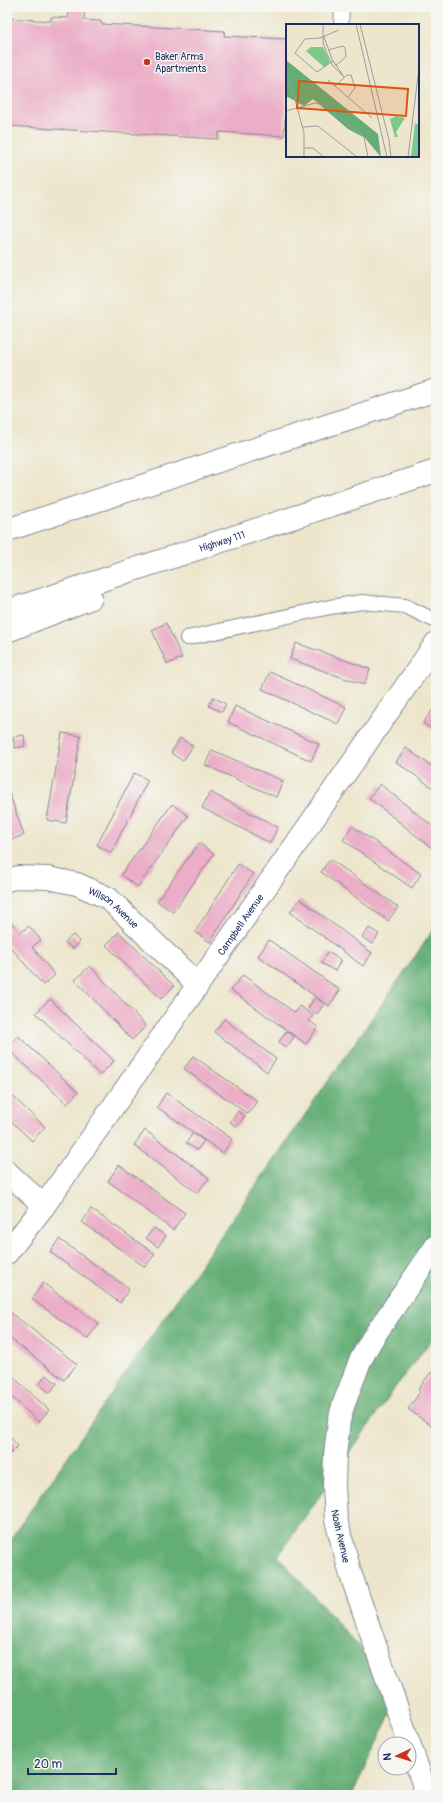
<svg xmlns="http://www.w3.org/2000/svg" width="443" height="1802" viewBox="0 0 443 1802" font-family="Pangolin,sans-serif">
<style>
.forest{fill:#64ae75;stroke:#406e6a}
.building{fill:#ebadc7}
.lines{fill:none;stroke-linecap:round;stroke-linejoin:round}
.lane-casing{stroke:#848a95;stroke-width:16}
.street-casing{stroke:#848a95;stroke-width:24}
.highway-casing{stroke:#848a95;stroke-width:24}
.lane{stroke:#fff;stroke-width:14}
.street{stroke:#fff;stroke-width:22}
.highway{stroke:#fff;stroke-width:22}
.poi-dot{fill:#c8321e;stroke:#f6f6f2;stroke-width:1.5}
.labels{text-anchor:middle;stroke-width:3;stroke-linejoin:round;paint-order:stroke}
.poi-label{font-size:10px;fill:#1b2f5e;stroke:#f6f6f2;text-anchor:start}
.street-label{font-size:10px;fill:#1b2f5e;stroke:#f6f6f2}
.inset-road{fill:none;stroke:#999da0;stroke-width:1}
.view{fill:#de5710;fill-opacity:0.15;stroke:#de5710;stroke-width:2}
.inset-edge{fill:none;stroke:#1b2f5e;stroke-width:2}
</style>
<rect width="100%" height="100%" fill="#f6f6f2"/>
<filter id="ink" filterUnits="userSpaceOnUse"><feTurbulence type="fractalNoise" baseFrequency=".025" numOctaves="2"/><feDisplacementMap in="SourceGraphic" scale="8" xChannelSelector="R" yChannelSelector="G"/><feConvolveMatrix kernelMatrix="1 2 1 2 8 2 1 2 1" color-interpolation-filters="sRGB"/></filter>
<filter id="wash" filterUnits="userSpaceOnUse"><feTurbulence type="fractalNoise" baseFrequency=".012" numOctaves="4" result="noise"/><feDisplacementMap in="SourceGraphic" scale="16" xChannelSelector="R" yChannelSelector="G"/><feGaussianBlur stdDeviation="0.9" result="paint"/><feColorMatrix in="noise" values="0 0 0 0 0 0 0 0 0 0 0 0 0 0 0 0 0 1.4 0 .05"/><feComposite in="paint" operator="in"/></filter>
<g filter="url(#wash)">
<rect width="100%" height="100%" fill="#ede6cc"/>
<path class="forest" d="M436 926V1334L394 1389 278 1556 400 1693 352 1795H7V1544Z"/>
<g id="blocks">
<path class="building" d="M69 9 85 10 84 20 101 21V24L225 31 224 36 287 39V85L284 136 219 132 218 139 7 126V18L51 21V17L68 18Z
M166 623 182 658 167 664 152 630Z
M296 643 370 669 364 685 290 659Z
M270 672 346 707 338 724 262 689Z
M213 697 226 704 222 712 209 706Z
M235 706 319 744 311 761 228 722Z
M433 709 436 711V732L423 723Z
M62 733 81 736 66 823 47 820Z
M24 735 25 746 15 748 13 737Z
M180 738 193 746 183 761 171 753Z
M406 748 436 769V790L396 762Z
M212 750 283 781 276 797 205 765Z
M134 773 148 780 111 853 97 845Z
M380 784 436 829V845L433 849 369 798Z
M7 787 24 835 7 841Z
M210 792 278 827 270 843 202 808Z
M172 804 188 816 138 887 121 875Z
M352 826 421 874 412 888 343 840Z
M199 843 214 854 173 912 157 901Z
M330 859 398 907 388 921 321 872Z
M238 864 253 874 210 942 195 932Z
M300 899 372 953 363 966 290 912Z
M11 922 20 933 29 926 41 940 32 947 55 975 43 985 7 943V925Z
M369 928 379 934 372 944 362 937Z
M119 932 174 986 161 999 106 945Z
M73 935 80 942 72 949 65 942Z
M269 940 340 990 329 1006 258 956Z
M328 952 341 960 335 971 321 963Z
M90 966 146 1026 132 1040 75 980Z
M243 975 295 1013 300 1006 313 1015 309 1021 318 1027 306 1044 231 990Z
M315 997 324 1004 317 1014 308 1008Z
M50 999 114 1061 100 1075 36 1013Z
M224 1019 276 1059 267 1072 214 1032Z
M286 1031 294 1037 286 1048 279 1042Z
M18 1036 78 1092 67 1104 7 1048Z
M193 1056 257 1101 248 1114 184 1069Z
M7 1091 45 1127 32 1141 7 1117Z
M166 1093 232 1139 223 1153 157 1107Z
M238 1111 245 1116 237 1127 230 1122Z
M145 1130 209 1178 197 1193 134 1145Z
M193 1133 204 1141 197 1150 186 1143Z
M119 1165 185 1213 173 1230 108 1181Z
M91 1209 155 1254 145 1267 82 1222Z
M154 1228 166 1236 158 1247 146 1238Z
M59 1239 129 1289 120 1303 50 1252Z
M43 1283 99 1324 87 1339 32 1299Z
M11 1313 77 1364 64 1380 7 1336V1317Z
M436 1369V1429L408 1409 420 1392 418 1390 430 1373 432 1374Z
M7 1371 49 1410 39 1422 7 1393Z
M46 1375 57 1383 50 1393 39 1384Z
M7 1434 18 1446 7 1457Z"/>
</g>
</g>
<g filter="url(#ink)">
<use href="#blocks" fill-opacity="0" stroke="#848a95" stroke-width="1"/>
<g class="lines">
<defs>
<path id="lane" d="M341 25 342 7
M187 638 330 607 362 602 405 606 436 621"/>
<g id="street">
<path id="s1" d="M7 880 18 877 48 878 77 884 108 898 198 985"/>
<path d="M7 1172 44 1206"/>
<path id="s2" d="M7 1253 44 1206 436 643"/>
<path d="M427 1795 351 1575 336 1520 334 1486 335 1455 339 1421 343 1406 360 1361 372 1339 436 1246"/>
</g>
<g id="highway">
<path d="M7 530 436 390"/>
<path id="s3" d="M7 611 436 471"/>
<path d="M7 631 91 598"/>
</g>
</defs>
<use href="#lane" class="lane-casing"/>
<use href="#street" class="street-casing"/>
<use href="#highway" class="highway-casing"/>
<use href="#lane" class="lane"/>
<use href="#street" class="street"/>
<use href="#highway" class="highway"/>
</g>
</g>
<circle class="poi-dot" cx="147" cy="62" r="4"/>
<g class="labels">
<g class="poi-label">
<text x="155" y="60">Baker Arms<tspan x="155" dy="12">Apartments</tspan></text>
</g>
<g class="street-label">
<text dy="4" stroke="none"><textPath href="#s3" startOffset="226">Highway 111</textPath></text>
<text dy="4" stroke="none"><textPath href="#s1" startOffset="115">Wilson Avenue</textPath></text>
<text dy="4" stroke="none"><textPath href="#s2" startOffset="403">Campbell Avenue</textPath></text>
<text transform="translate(341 1536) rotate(77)" y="4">Noah Avenue</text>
</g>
</g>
<g transform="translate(286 24)">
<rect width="133" height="133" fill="#ede6cc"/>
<path d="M25 23H37L44 38 38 43 20 27ZM110 92 119 94 110 108 112 113H109L104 95ZM129 99 133 101V133H125Z" fill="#7bca89"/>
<path d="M0 36 92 110 95 133 79 114 62 105 27 75 18 82 0 72Z" fill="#64ae75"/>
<path class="inset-road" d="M37 0V19L42 32 47 42 58 53M70 0 101 133M74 0 103 116 105 133M38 13 46 35 58 53M42 26 57 22 59 24 60 33 49 42M47 37 31 48 9 29 19 15 34 14 53 6M0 52 7 68 18 109V133M42 56 86 94M49 62 61 51H65L69 64 62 73M0 87 29 79 38 81 78 113 82 133M17 103 32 102 71 133M19 124H27L38 133M122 133 133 44"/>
<path class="view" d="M13 57 122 65 120 92 11 84Z"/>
<rect width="133" height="133" class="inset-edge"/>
</g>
<rect width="443" height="1802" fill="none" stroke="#f6f6f2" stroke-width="24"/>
<g transform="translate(397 1756) rotate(266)"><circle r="19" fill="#f6f6f2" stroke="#9ea6b7"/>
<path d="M0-3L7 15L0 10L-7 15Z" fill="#c8321e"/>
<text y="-6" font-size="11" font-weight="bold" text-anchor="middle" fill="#1b2f5e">N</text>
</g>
<path d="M28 1768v6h88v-6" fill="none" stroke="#1b2f5e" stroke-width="2"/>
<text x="34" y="1768" font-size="12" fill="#1b2f5e" stroke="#f6f6f2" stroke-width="3" paint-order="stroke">20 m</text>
</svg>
